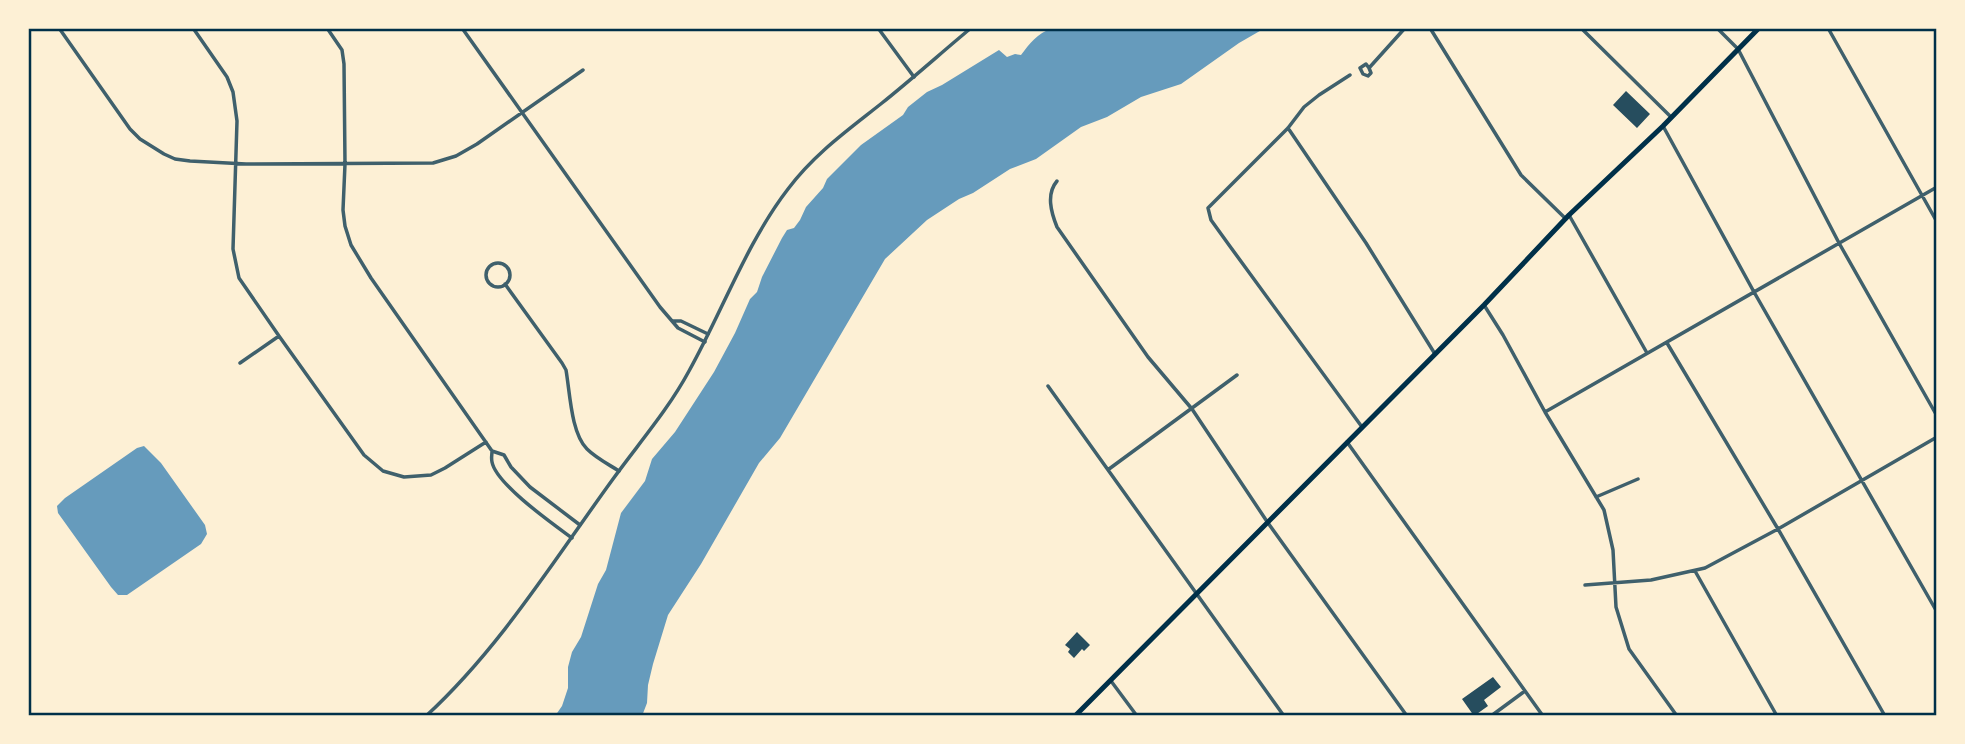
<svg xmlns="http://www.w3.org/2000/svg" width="1965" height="744" viewBox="0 0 1965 744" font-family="'Sofia Sans Condensed',sans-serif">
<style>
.water{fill:#669bbc}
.building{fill:#264d5e}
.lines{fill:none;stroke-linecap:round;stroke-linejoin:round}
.minor{stroke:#3f606c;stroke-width:3.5}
.tertiary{stroke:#3f606c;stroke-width:3.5}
.primary{stroke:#003049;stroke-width:5}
.neatline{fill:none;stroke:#003049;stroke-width:2.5}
</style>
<rect width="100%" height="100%" fill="#fdf0d5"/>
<path class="water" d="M1052 28 1060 30 1062 28H1265L1239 43 1181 84 1141 97 1107 117 1081 127 1036 159 1010 169 973 193 959 199 927 220 885 259 780 438 759 463 701 564 668 615 653 664 648 685 647 703 642 716H555L562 706 568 688V667L572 652 581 637 598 584 606 570 621 513 645 481 652 459 675 432 714 372 735 333 750 299 757 292 762 277 782 238 787 230 794 228 800 220 806 207 823 188 827 179 861 145 903 115 908 107 927 92 942 85 999 50 1007 57 1015 54 1021 55C1030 43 1037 34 1052 28Z
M144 446 161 463 205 525 207 534 201 544 127 595H118L111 587 58 513 57 506 65 498 137 448Z"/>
<path class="building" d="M1626 91 1650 114 1637 128 1613 105Z
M1077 632 1090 645 1084 651 1082 649 1074 658 1068 652 1070 649 1065 645Z
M1493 677 1501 687 1484 700 1488 706 1474 716 1462 699Z"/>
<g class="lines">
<path class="minor" d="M59 28 130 129 140 139 164 154 175 159 190 161 246 164 433 163 456 156 477 144 583 70
M193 28 227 77 233 92 237 121 233 249 239 278 279 336 364 455 383 471 404 477 431 475 445 468 486 442
M327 28 342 50 344 64 345 164 343 210 345 226 351 245 371 278 492 451 504 455 511 467 530 487 580 525
M462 28 660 307 678 328 705 342
M878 28 914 77
M1430 28 1521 175 1566 219
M1581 28 1671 117
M1717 28 1738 49 1839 243 1937 416
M1828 28 1937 222
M1369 68 1366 64 1360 68 1363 74 1368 76 1371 73 1369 68 1405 28
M1350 75 1319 95 1304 107 1288 128 1208 208 1211 220 1229 245 1362 427
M1663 126 1754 292 1937 612
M1288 128 1366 243 1435 354
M1057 181C1046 194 1051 212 1057 227L1148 357 1192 409 1268 523 1407 716
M1569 215 1647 353
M486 275a12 12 0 1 1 24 0a12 12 0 1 1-24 0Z
M505 284 562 363 566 370C570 393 571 433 587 449 596 458 608 464 619 471
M1484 305 1503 335 1545 412 1604 510 1613 550 1616 607 1629 649 1677 716
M673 321H681L708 334
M1667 343 1778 529 1885 716
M240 363 279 336
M1048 386 1284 716
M1545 412 1937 187
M1347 442 1543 716
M492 451C492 455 491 458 492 462 496 484 553 524 572 538
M1109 469 1237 375
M1596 497 1638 479
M1695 571 1777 716
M1585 585 1651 580 1705 568 1778 529 1937 437
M1111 681 1137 716
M1491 716 1525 691"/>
<path class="tertiary" d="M426 716C500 648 554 560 613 479 639 443 668 410 689 371 722 312 747 242 788 189 814 154 848 130 882 103 912 79 941 53 971 28"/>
<path class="primary" d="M1075 716 1484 305 1569 215 1663 126 1759 28"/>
</g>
<rect width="1965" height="744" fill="none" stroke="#fdf0d5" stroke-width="60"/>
<rect x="30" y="30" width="1905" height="684" class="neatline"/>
</svg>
